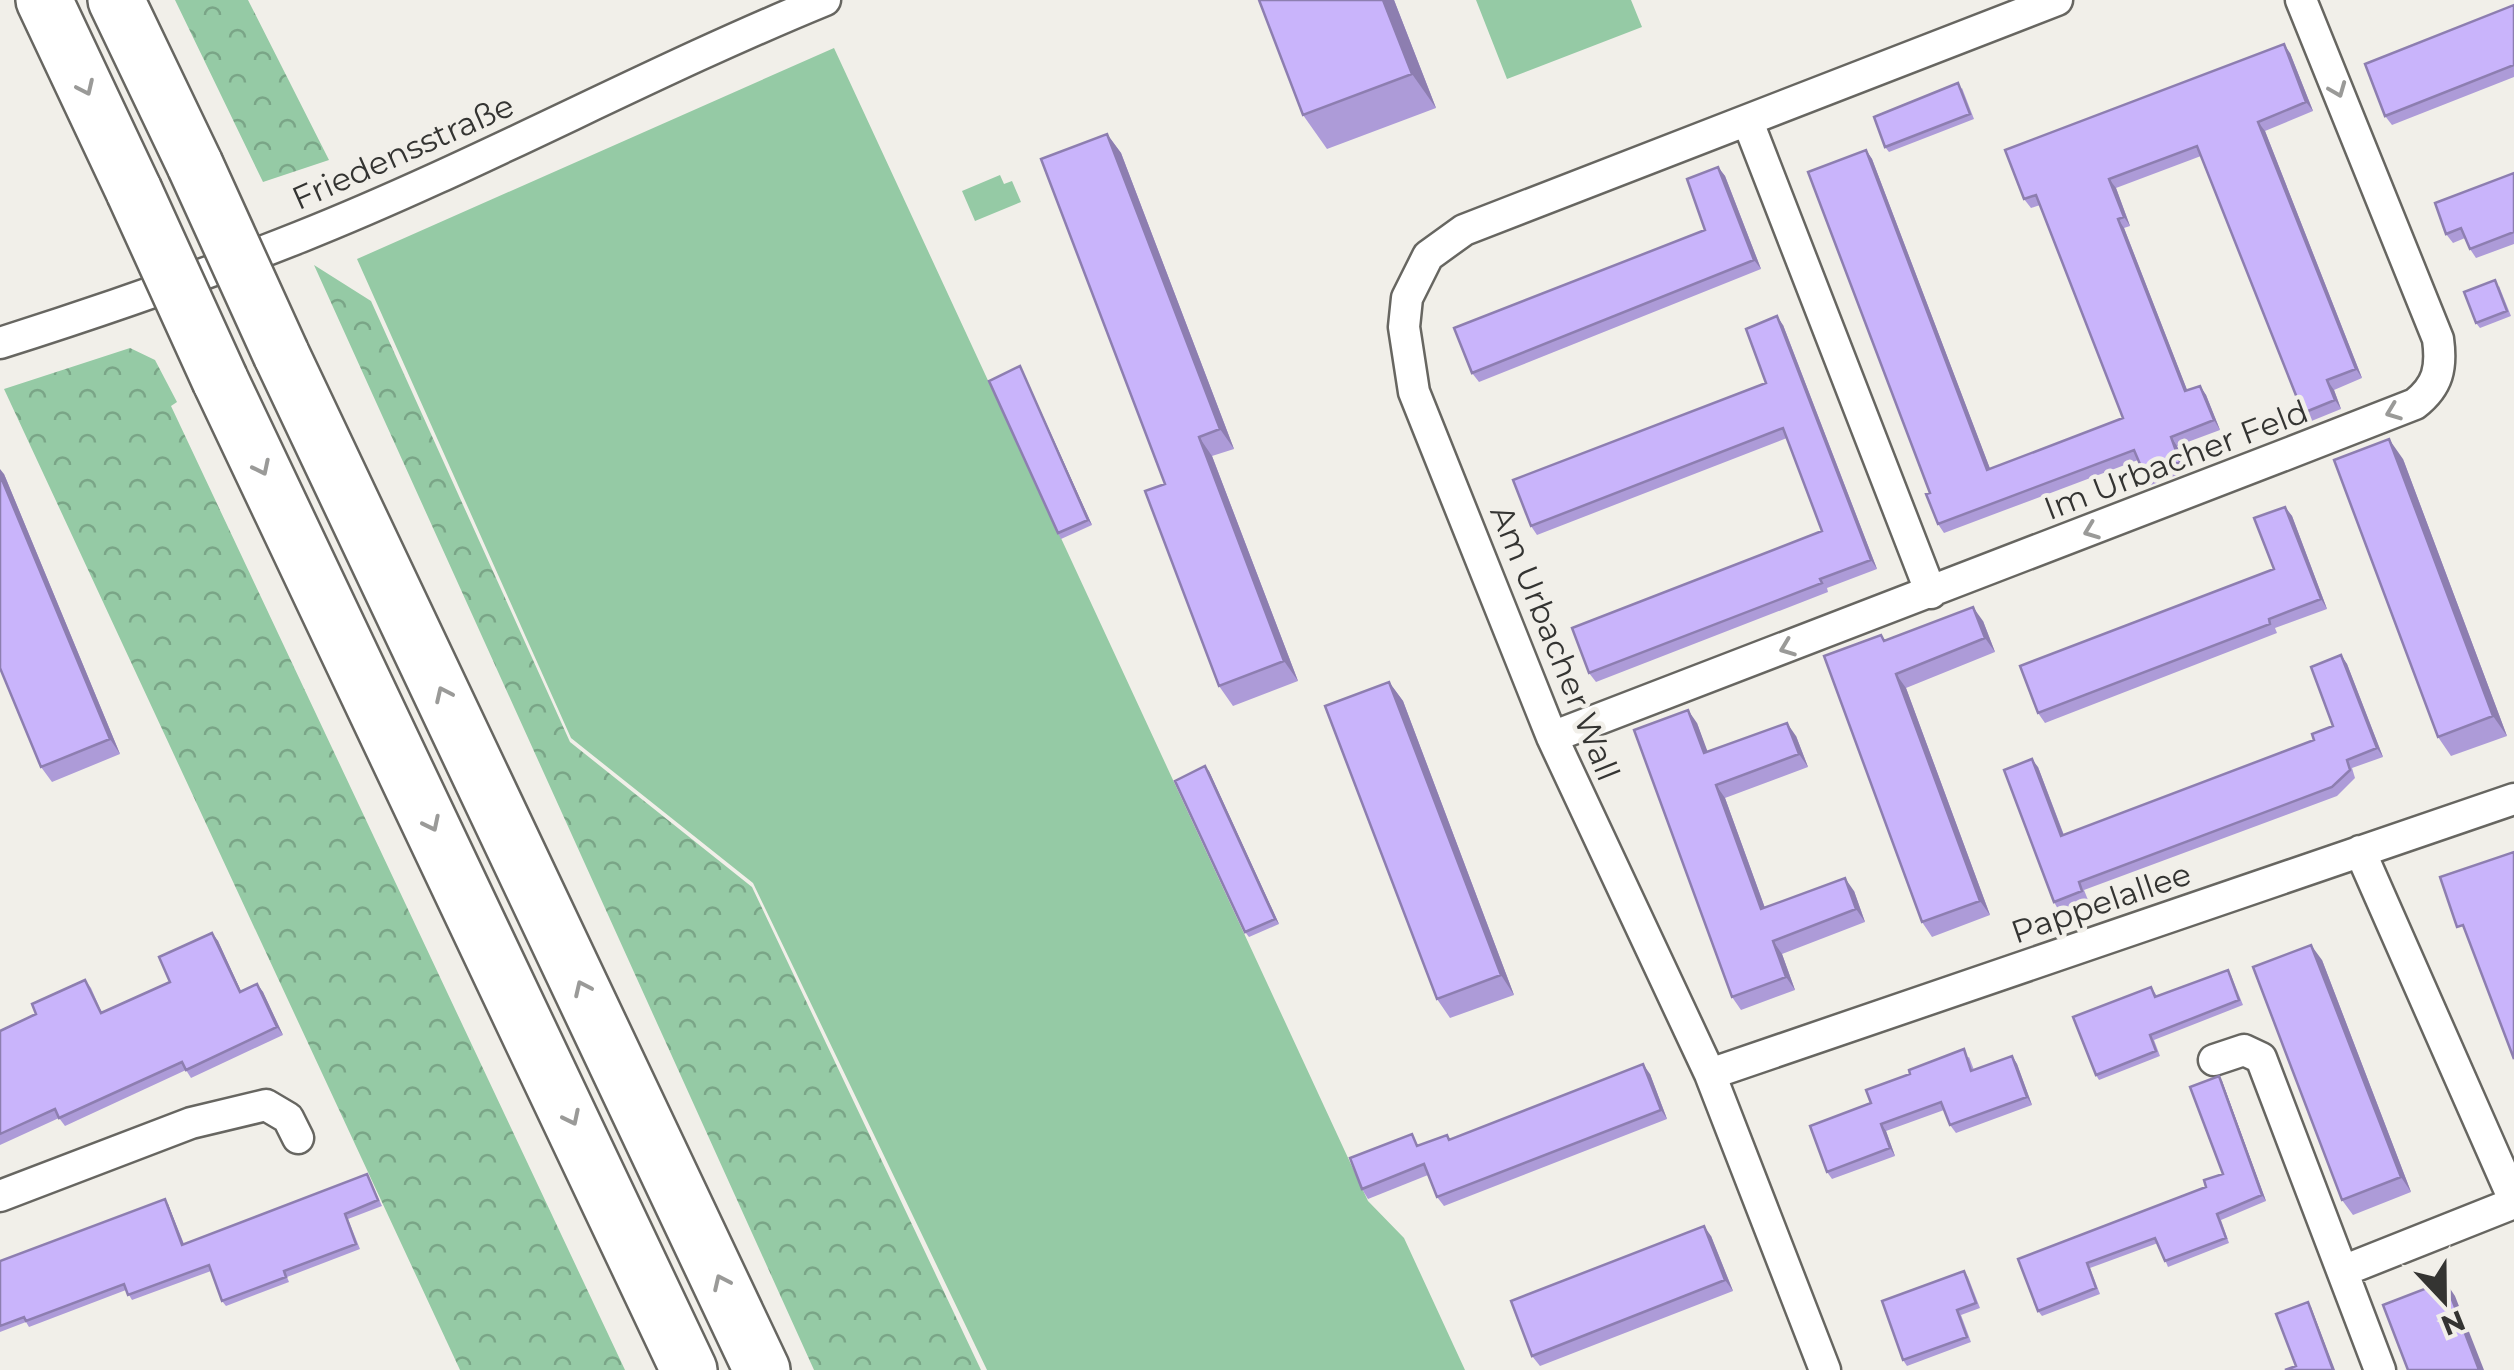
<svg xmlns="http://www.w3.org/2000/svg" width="2514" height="1370" viewBox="0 0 2514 1370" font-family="Montserrat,sans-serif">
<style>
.forest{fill:url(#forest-crowns)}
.green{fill:#95caa5}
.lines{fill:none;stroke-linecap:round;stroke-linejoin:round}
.minor-casing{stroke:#676661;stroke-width:35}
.motorway-casing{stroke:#676661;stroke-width:60}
.minor{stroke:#fff;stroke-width:30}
.motorway{stroke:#fff;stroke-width:55}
.motorway-bridge-casing{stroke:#676661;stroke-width:60;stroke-linecap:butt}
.motorway-bridge{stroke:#fff;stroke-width:55}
.wall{fill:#ad9bd8}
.shaded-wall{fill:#8d7eb0}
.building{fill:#c9b4fb;stroke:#8d7eb0;stroke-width:2.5}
.oneway{stroke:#9a9a98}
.labels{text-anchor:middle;stroke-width:9;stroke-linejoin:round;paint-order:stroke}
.street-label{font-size:32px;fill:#343432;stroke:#f1efe9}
</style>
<defs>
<pattern id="forest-crowns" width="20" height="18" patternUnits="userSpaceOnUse" patternTransform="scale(2.5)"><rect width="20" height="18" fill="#95caa5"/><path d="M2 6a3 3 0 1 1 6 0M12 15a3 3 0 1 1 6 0" fill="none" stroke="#7aa587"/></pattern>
</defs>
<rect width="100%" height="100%" fill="#f1efe9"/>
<path class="forest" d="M175 0H248L329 160 263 182Z
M314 265 371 301 570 742 752 887 981 1370H814Z
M130 348 155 360 177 402 171 406 625 1370H460L4 389Z"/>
<path class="green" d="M1476 0H1631L1642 27 1507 79Z
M834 48 1368 1201 1404 1238 1465 1370H987L753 883 571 738 357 259Z
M1000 175 1004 184 1012 181 1021 202 975 221 962 191Z"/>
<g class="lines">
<defs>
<path id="minor" d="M1748 122 1931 593
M0 343C101 311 202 276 300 237 478 166 647 73 825 0
M1552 737 2292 452 2415 404C2438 386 2442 368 2438 339L2301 0
M2360 851 2514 1200
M2214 1060 2244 1050 2261 1058 2380 1370
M1710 1074 2514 799
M0 1196 191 1123 266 1105 288 1118 298 1138
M2343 1271 2514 1203
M1825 1370 1710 1074 1552 737 1414 392 1404 327 1407 298 1428 256 1464 230 2057 0"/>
<path id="motorway" d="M44 0 134 191
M116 0 195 165
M281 354 762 1370
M220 380 689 1370"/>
</defs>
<use href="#minor" class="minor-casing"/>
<use href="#motorway" class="motorway-casing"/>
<use href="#minor" class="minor"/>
<use href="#motorway" class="motorway"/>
<defs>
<path id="motorway-bridge" d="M195 165 281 354
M134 191 220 380"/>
</defs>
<use href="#motorway-bridge" class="motorway-bridge-casing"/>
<use href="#motorway-bridge" class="motorway-bridge"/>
</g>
<path class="wall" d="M1259 0H1394L1436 108 1327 149 1303 115Z
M2514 5V77L2392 125 2385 116Z
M2290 53 2313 111 2265 131 2362 378 2334 390 2341 409 2309 422 2303 413 2201 156 2116 188 2130 226 2124 228 2187 390 2200 386 2206 395 2220 430 2177 446 2187 471 2151 485 2145 476 2138 460 1944 533 1938 524 1930 493 1866 150 1872 159 1990 469 2123 418 2040 205 2031 208 2024 199Z
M1962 88 1974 119 1889 152 1885 147Z
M1107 134 1121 153 1234 449 1212 456 1298 681 1233 706 1219 686 1165 484Z
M1718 167 1725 176 1761 269 1479 382 1472 373 1705 230Z
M2514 173V244L2476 258 2470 249 2465 238 2453 243 2446 234Z
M2499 286 2511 316 2480 328 2476 323Z
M1783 325 1877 569 1827 588 1828 592 1596 682 1589 673 1822 531 1787 438 1537 535 1531 526 1766 383Z
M1020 366 1092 525 1061 539 1058 533Z
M2403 459 2507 736 2451 756 2438 737Z
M4 474 120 754 52 782 41 767Z
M2285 507 2292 516 2327 609 2275 628 2277 633 2045 723 2038 713 2274 569Z
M1983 621 1995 652 1906 688 1990 915 1932 937 1922 922 1885 640Z
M2341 655 2347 664 2383 757 2352 768 2355 778 2337 796 2084 890 2088 900 2059 911 2054 902 2038 767 2064 835 2314 740 2333 726Z
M1389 682 1403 701 1514 995 1450 1018 1437 999Z
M1697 723 1707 752 1796 736 1808 767 1725 798 1765 908 1854 891 1865 922 1782 954 1795 990 1741 1010 1732 997Z
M1209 771 1279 924 1249 937 1245 932Z
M212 933 218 941 241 991 257 984 263 992 283 1035 191 1078 186 1070 65 1126 59 1118 0 1145V1031L36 1014 85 980 91 988 102 1013 170 982Z
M2322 960 2411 1192 2353 1215 2342 1200Z
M2228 970 2231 975 2243 1005 2154 1040 2160 1056 2099 1080 2096 1075 2151 987 2157 996Z
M2012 1056 2017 1064 2032 1105 1956 1133 1950 1125 1944 1110 1886 1131 1895 1156 1832 1179 1827 1172 1871 1103 1969 1057 1974 1070Z
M1650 1074 1667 1119 1444 1206 1437 1197 1428 1175 1368 1199 1362 1189 1420 1145 1450 1139Z
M2219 1076 2222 1081 2266 1201 2221 1220 2229 1243 2168 1267 2158 1243 2090 1268 2100 1294 2042 1316 2038 1311 2018 1259 2206 1187 2223 1174Z
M370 1180 382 1206 348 1219 360 1249 287 1277 289 1282 226 1306 222 1301 211 1271 132 1300 126 1290 29 1327 26 1322 0 1332V1261L168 1204 184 1244Z
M1711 1236 1733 1291 1540 1366 1532 1356Z
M1964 1271 1968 1277 1980 1308 1961 1315 1971 1342 1907 1366 1903 1360Z"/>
<path class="shaded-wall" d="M1383 0H1394L1436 108 1412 74Z
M2284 44 2290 53 2313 111 2306 102Z
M2258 122 2265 131 2362 378 2356 369Z
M1107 134 1121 153 1234 449 1220 429Z
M1866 150 1872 159 1994 479 1987 470Z
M1718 167 1725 176 1761 269 1754 260Z
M2109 179 2116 188 2130 226 2124 217Z
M2118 219 2124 228 2191 400 2185 391Z
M1777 316 1783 325 1877 569 1871 560Z
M1020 366 1023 372 1092 525 1088 520Z
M2327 380 2334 390 2341 409 2335 400Z
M2200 386 2206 395 2220 430 2214 420Z
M1199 437 1212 456 1298 681 1284 661Z
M2171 437 2177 446 2187 471 2180 462Z
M2389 439 2403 459 2507 736 2493 716Z
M0 469 4 474 120 754 110 739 0 475Z
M2285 507 2292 516 2327 609 2321 599Z
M1973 607 1983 621 1995 652 1985 638Z
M2341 655 2347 664 2383 757 2377 748Z
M1896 674 1906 688 1990 915 1980 901Z
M1389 682 1403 701 1514 995 1501 975Z
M1688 710 1697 723 1713 766 1704 753Z
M1787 723 1796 736 1808 767 1799 754Z
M2032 759 2038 767 2067 844 2061 836Z
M1205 766 1209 771 1279 924 1275 919Z
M1716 785 1725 798 1770 922 1761 909Z
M1845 878 1854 891 1865 922 1856 909Z
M212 933 218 941 245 1000 240 992Z
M1773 941 1782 954 1795 990 1786 977Z
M2311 945 2322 960 2411 1192 2401 1177Z
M257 984 263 992 283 1035 277 1027Z
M2012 1056 2017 1064 2032 1105 2027 1097Z
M1643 1064 1650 1074 1667 1119 1661 1110Z
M2219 1076 2222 1081 2266 1201 2262 1195Z
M1881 1124 1886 1131 1895 1156 1890 1148Z
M165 1199 168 1204 186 1250 182 1245Z
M1704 1226 1711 1236 1733 1291 1725 1280Z
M2445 1281 2455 1296 2484 1370H2479Z
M2308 1302 2311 1307 2335 1370H2333Z"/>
<path class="building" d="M1259 0H1383L1412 74 1303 115Z
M2514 5V65L2385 116 2365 64Z
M2284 44 2306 102 2258 122 2356 369 2327 380 2335 400 2303 413 2197 146 2109 179 2124 217 2118 219 2185 391 2200 386 2214 420 2171 437 2180 462 2145 476 2134 450 1938 524 1926 494 1930 493 1808 172 1866 150 1987 470 2123 418 2036 195 2024 199 2005 150Z
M1958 83 1970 114 1885 147 1874 117Z
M1107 134 1220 429 1199 437 1284 661 1219 686 1145 491 1165 484 1041 159Z
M1718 167 1754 260 1472 373 1454 328 1705 230 1687 179Z
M2514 173V232L2470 249 2461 228 2446 234 2435 203Z
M2495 280 2507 311 2476 323 2464 292Z
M1777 316 1871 560 1820 579 1822 583 1589 673 1572 628 1822 531 1783 428 1531 526 1513 480 1766 383 1746 329Z
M1020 366 1088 520 1058 533 989 381Z
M2389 439 2493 716 2438 737 2334 460Z
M0 475 110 739 41 767 0 668Z
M2285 507 2321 599 2269 619 2270 624 2038 713 2020 666 2274 569 2254 518Z
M1973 607 1985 638 1896 674 1980 901 1922 922 1824 656 1881 635 1884 641Z
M2341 655 2377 748 2347 760 2350 770 2332 787 2079 882 2082 891 2054 902 2004 770 2032 759 2061 836 2314 740 2312 734 2333 726 2311 667Z
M1389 682 1501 975 1437 999 1325 706Z
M1688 710 1704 753 1787 723 1799 754 1716 785 1761 909 1845 878 1856 909 1773 941 1786 977 1732 997 1634 730Z
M1205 766 1275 919 1245 932 1175 781Z
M2514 852V1059L2463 925 2457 927 2440 877Z
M212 933 240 992 257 984 277 1027 186 1070 182 1062 59 1118 55 1109 0 1134V1031L36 1014 32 1004 85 980 101 1013 170 982 159 957Z
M2311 945 2401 1177 2342 1200 2253 967Z
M2228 970 2239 1000 2150 1035 2156 1051 2096 1075 2073 1017 2151 987 2155 997Z
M1964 1049 1971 1071 2012 1056 2027 1097 1950 1125 1941 1102 1881 1124 1890 1148 1827 1172 1810 1126 1871 1103 1866 1090 1910 1074 1909 1070Z
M1643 1064 1661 1110 1437 1197 1424 1164 1362 1189 1350 1158 1412 1134 1417 1146 1447 1135 1449 1140Z
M2219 1076 2262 1195 2217 1214 2226 1238 2165 1261 2155 1238 2087 1263 2096 1288 2038 1311 2018 1259 2206 1187 2204 1180 2223 1174 2190 1087Z
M367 1174 378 1200 345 1214 356 1244 284 1271 286 1277 222 1301 209 1265 128 1295 124 1284 26 1321 24 1317 0 1326V1261L165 1199 182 1245Z
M1704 1226 1725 1280 1532 1356 1511 1301Z
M1964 1271 1976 1303 1957 1310 1967 1337 1903 1360 1882 1301Z
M2445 1281 2479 1370H2408L2383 1305Z
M2308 1302 2333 1370H2285L2296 1366 2276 1314Z"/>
<defs><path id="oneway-chevron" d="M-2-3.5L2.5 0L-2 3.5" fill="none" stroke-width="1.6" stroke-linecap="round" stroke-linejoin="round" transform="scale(2.5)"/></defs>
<g class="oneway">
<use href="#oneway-chevron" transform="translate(86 88) rotate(65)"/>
<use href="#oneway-chevron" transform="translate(2338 90) rotate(68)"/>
<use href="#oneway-chevron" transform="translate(2393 412) rotate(159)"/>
<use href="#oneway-chevron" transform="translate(262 468) rotate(64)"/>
<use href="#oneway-chevron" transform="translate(2091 531) rotate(159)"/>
<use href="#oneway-chevron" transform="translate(1787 648) rotate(159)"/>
<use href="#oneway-chevron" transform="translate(443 694) rotate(-115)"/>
<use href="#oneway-chevron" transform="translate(432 824) rotate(64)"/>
<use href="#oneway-chevron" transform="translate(582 988) rotate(-115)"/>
<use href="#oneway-chevron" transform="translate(572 1118) rotate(64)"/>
<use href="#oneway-chevron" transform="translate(721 1282) rotate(-115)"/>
</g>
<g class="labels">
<g class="street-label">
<text transform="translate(403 152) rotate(-24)" y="11">Friedensstraße</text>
<text transform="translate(2176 460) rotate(-21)" y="11">Im Urbacher Feld</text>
<text transform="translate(1555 643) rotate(68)" y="11">Am Urbacher Wall</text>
<text transform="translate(2101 903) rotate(-19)" y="11">Pappelallee</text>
</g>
</g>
<g transform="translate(2444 1300) rotate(158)" stroke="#f1efe9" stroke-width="8" paint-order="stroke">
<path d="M0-8L18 38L0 25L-18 38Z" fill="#343432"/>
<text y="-15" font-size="28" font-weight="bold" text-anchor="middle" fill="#343432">N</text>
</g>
</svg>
